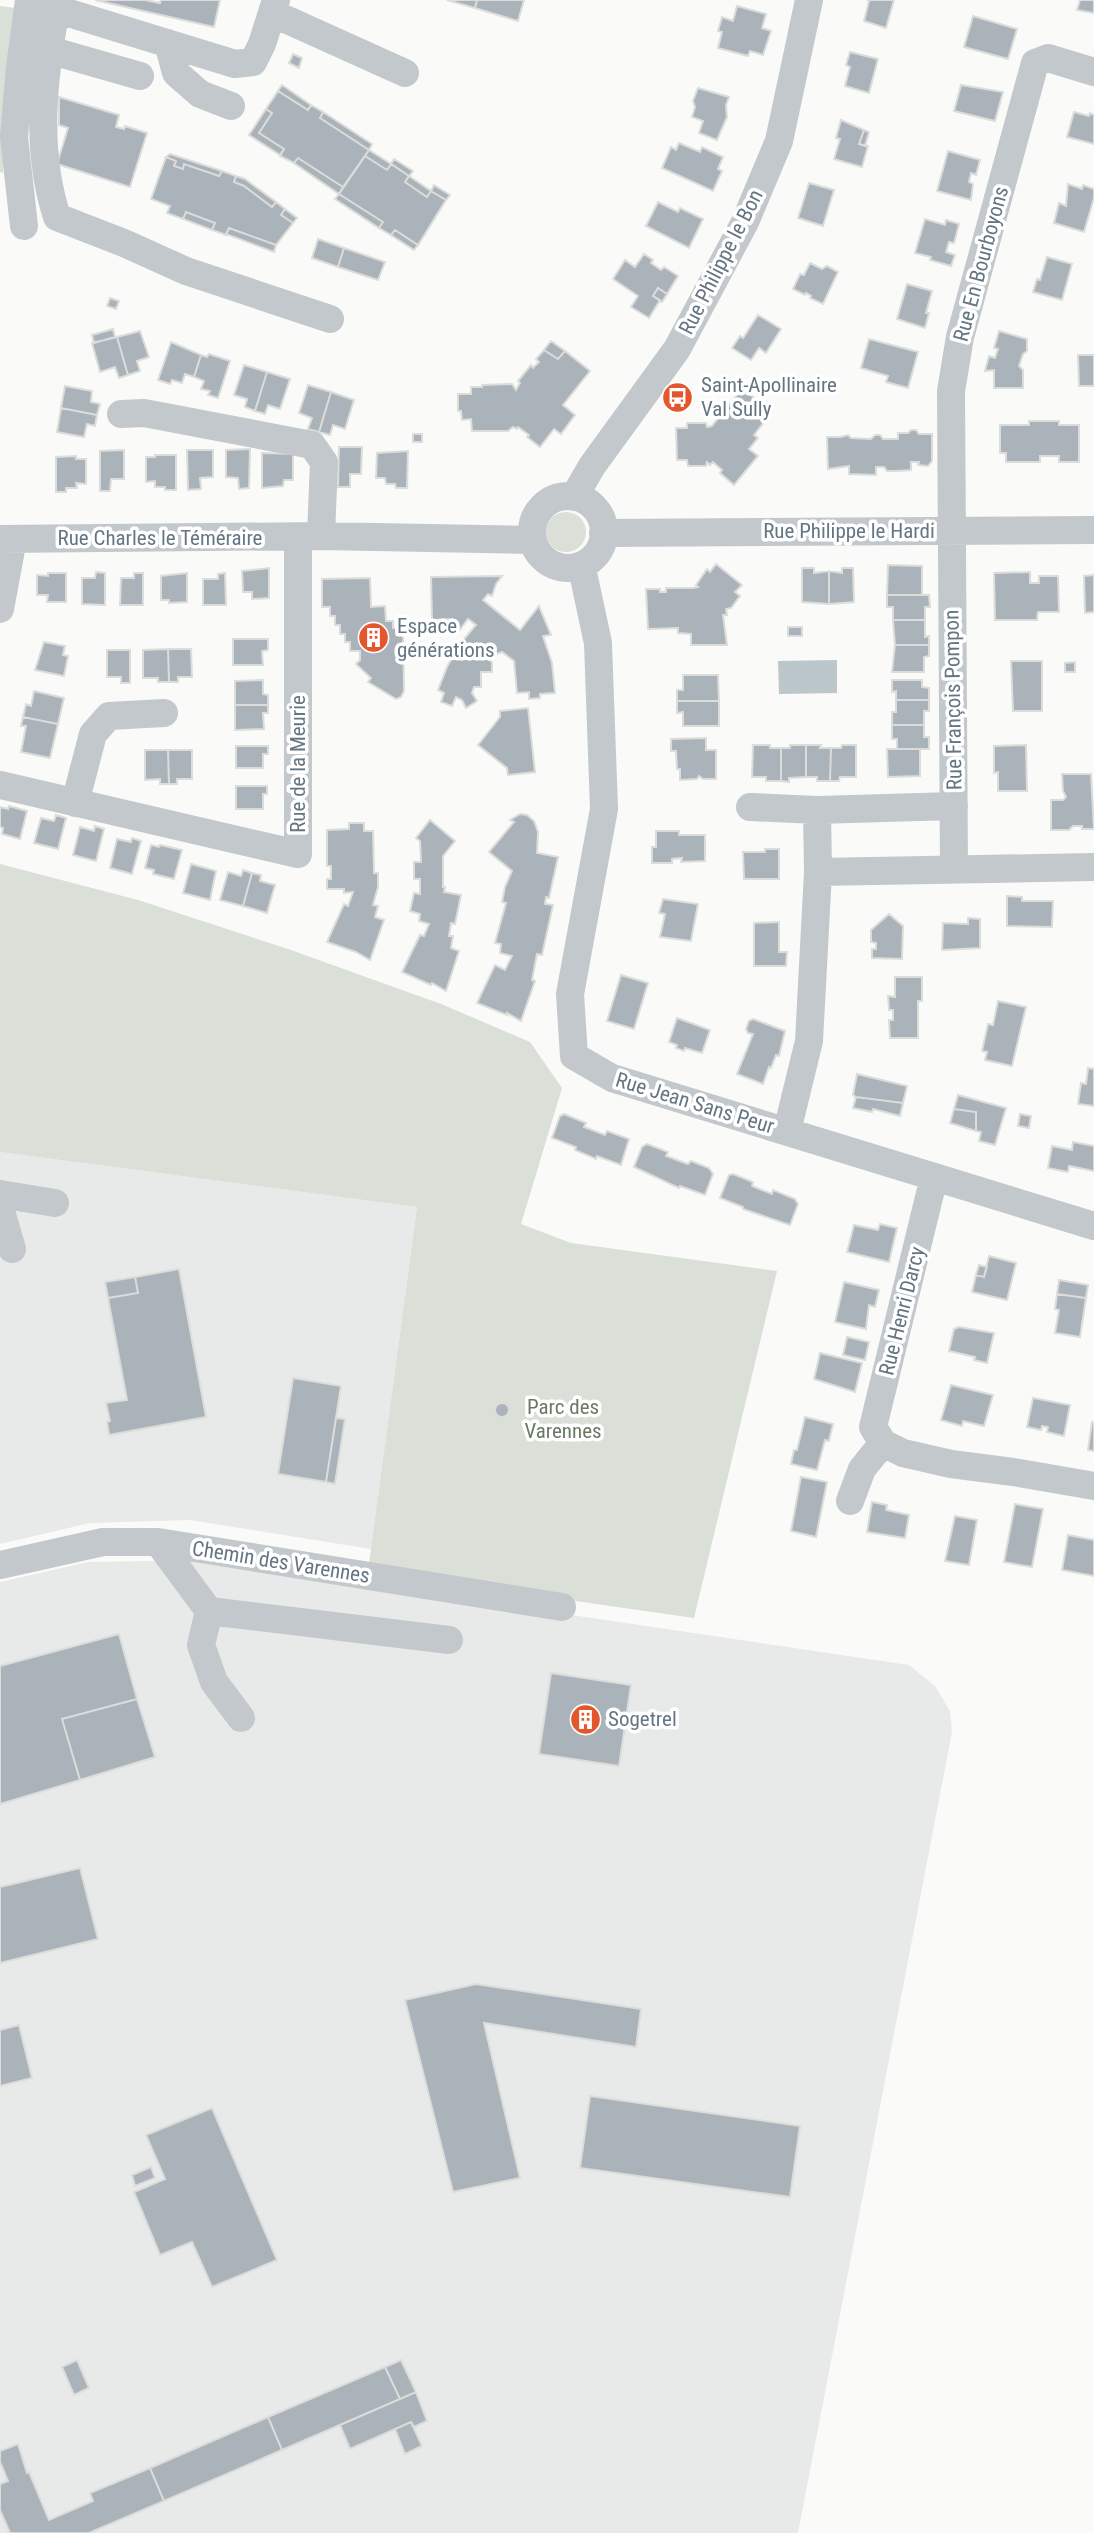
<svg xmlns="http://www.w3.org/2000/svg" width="1094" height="2533" viewBox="0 0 1094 2533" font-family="'Roboto Condensed',sans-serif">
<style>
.built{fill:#e8e9e9}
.green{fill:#dadfd7}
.water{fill:#bbc7cb}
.building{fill:#aab3b9;stroke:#dcdcda;stroke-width:2}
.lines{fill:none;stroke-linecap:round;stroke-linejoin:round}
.minor{stroke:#c3c8cc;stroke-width:28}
.labels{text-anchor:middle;stroke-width:7;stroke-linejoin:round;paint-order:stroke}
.street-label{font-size:21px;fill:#657683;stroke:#fff}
.poi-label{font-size:21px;fill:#657683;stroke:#fff;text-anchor:start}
.park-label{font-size:21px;fill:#687a64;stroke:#fff}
</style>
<rect width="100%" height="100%" fill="#fafaf8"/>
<path class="built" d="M0 1152 417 1207 371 1549 190 1520 90 1523 0 1544Z
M201 1560 909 1665 935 1686 950 1711 952 1732 798 2533H0V1582L88 1562Z"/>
<path class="green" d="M0 6 15 8 4 130 3 173 0 172Z
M546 532a20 20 0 1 1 40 0a20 20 0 1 1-40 0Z
M0 864 138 900 288 949 441 1004 530 1042 562 1088 521 1224 571 1243 777 1271 694 1618 368 1571 417 1207 0 1152Z"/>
<path class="water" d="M837 660V693L779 694 778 661Z"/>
<path class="building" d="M95 0H145L160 3 161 0H220L214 27Z
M447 0H477L475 8Z
M477 0H524L518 21 475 8Z
M867 0H894L886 28 864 21 869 1Z
M1080 0H1094V13L1077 10Z
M737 6 766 14 762 28 771 31 763 55 750 51 748 56 718 48 722 32 718 31 722 17 733 21Z
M973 16 1017 29 1008 59 964 47Z
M850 52 878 59 869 93 845 86 850 67 846 65Z
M293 54 302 58 299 68 289 63Z
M282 85 311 105 308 110 278 91Z
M961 85 1003 92 995 121 954 111Z
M698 88 729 97 726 105 727 117 717 140 699 133 703 121 692 117 695 107 693 101Z
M278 91 308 110 311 105 323 112 320 118 369 150 343 187 298 158 294 163 280 156 284 149 259 133 272 113 266 109Z
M59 97 119 115 116 127 124 129 125 126 147 133 130 187 57 164 68 128 59 125Z
M266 109 272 113 259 133 284 149 280 155 249 135Z
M323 112 372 144 369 150 320 118Z
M1074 112 1089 116 1090 113 1094 115V144L1067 137Z
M841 120 864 130 859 144 868 146 862 167 834 159 840 139 836 138Z
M864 130 869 132 865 146 859 144Z
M679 143 700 152 702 147 723 157 718 169 722 171 713 191 662 168 671 147 676 150Z
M369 150 391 164 387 170 365 156Z
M948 151 980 160 976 175 971 173 969 182 973 184 971 200 937 191Z
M170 154 222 171 219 176 184 164 183 169 174 166 176 161 166 157Z
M365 156 387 170 391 164 409 176 405 182 427 197 431 191 446 200 418 245 395 230 391 235 379 228 383 222 339 194Z
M166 157 176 161 174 166 183 169 184 164 219 176 222 171 236 176 234 182 244 186 272 207 276 202 285 209 281 215 293 223 276 245 229 228 226 235 218 232 212 230 215 223 186 212 183 219 167 213 170 206 151 199Z
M298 158 343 187 339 194 294 163Z
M394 159 413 171 409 176 391 164Z
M236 176 245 179 276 202 272 207 244 186 234 182Z
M409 176 431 191 427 197 405 182Z
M809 183 834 190 823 226 798 218Z
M1068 184 1082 189 1083 185 1094 189V198L1084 232 1054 223 1059 203 1066 206Z
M434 185 450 195 446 200 431 191Z
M339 194 383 222 379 228 335 199Z
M658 202 678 212 680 208 703 219 689 248 646 226Z
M285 209 297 218 293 223 281 215Z
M186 212 215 223 212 230 183 219Z
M925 219 945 225 946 220 959 224 954 243 949 242 946 252 955 255 951 266 930 260 931 257 915 253Z
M229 228 276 245 274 252 226 234Z
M395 230 418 245 414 250 391 235Z
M318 239 344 248 338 267 312 258Z
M344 248 385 262 378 280 338 267Z
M644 254 653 260 651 263 661 270 664 267 678 276 667 294 658 288 653 296 660 300 649 318 631 307 638 296 613 279 625 260 635 267Z
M1047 257 1072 264 1062 300 1033 292 1037 279 1040 280Z
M810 263 822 269 827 266 838 272 823 304 810 298 811 296 806 293 805 295 793 289 800 274 804 275Z
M907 284 932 291 926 313H929L925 328 897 319Z
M658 288 667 294 662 302 653 296Z
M110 298 119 301 116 309 107 306Z
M758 315 781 329 766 353 759 348 751 360 732 348 740 336 743 338Z
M113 329 115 337 94 343 92 335Z
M140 331 149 357 137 361 140 371 128 375 117 337Z
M999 331 1027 339V351L1023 354 1019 366 1023 370V388H994V370L985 371 989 356 995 358 998 349 994 348Z
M117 337 128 375 119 378 115 367 100 372 92 343Z
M869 339 918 352 908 388 886 382 888 376 861 368Z
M551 341 565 351 558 359 544 350Z
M171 342 201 355 194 377 185 374 182 383 172 380 170 384 158 380Z
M544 350 558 359 565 351 590 371 563 405 575 415 561 434 554 429 540 447 527 437 529 435 518 427 517 429 513 427 508 431H472L471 419 462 420 461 411H458V394H471V387H482V385L512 384 516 390 520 383 518 381 531 365 533 368 539 362 536 359Z
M209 354 230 361 218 398 208 395 210 391 201 389 204 381 194 377 201 355 207 357Z
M1078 355H1094V386H1079Z
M244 365 267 372 255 411 245 407 247 399 234 395Z
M267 372 290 379 280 409 268 405 265 414 255 411Z
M308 385 331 392 319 432 308 429 312 418 299 413Z
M65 386 92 391 91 402 100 404 97 415 61 408Z
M742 388 772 412 754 435 758 438 749 449 758 456 734 485 720 473 722 470 713 462 710 465 707 462 706 466H688L687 460H677L676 428H687V423H706L707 427 712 426 729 403 732 405 736 400 734 399Z
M331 392 354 400 345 429 333 425 330 435 319 432Z
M61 408 97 415 95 426 87 424 84 437 57 432Z
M1029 421H1059V425H1079V462H1059V456H1040V462H1006V453H1000V425H1029Z
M911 430H916L919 434H932V461L928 466 918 465 919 462H911V470L897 471H887L884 467H876V475L849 474V466L828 469 827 437H840L848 435 851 438 871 439 875 435H880L883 439H898V433H908Z
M413 434H422V442H413Z
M339 447H362L361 474H350V487H338Z
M250 449 249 488 239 489 238 478 226 477V450Z
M124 450V479H111L110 491H100V451Z
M187 450H213V477L200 478 201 489 188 490Z
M408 451 407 488H396L395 484H386L385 478H376L377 453Z
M262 453 293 454V480H284L283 486 262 488Z
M155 455H176V490H165V487H155V481L146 482V457H155Z
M76 456V459H86V484L76 483 77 488H66V492H56V457Z
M716 564 742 585 735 592 740 596 731 608 726 609 727 615H723L727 645H691V634L678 633V628L648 629 646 589H660V592H666V588H693L698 587 696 585 707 569 710 572Z
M888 565 922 566V595H887Z
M269 568V598L252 599V592H243L242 571Z
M802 568H814V573L829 571V604L802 602Z
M842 568H853L854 602 829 604V571L842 573Z
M96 572 105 573V605L82 604V578H95Z
M1030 572V583H1039V576H1058L1059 612H1038L1037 620H995L994 573Z
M48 573H66V602H47L48 595H37V575L48 576Z
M134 573H143V605H120L121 578H134Z
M187 573V602L169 603V600H161V576Z
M225 573 226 605H203V579H218V574Z
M1094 575V612L1085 613 1084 576Z
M502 576 496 584 492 596 488 594 483 600 520 630 539 606 551 635 543 636 552 663 555 693 540 694V698L529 699V692L517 693 514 661 502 652 494 655 489 660 492 662V672H481V687H474L472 693 477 701 466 708 462 700 456 697 452 706 441 702 444 693 438 690 447 667 459 645 476 625 468 619 458 632 452 619 432 620 431 577Z
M370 578 371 607 385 606 386 621H393V628H403L404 691 401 697 396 699 368 682 371 678 356 664 360 660V651H350V642H345V634H340V625H335V616H330V607H322V579Z
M887 595H929L930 607H925V620H893V607H887Z
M893 620H925V637L929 636V645H895Z
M788 627H802V636H788Z
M233 639H268V650L262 651 263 665H233Z
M44 642 65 646 63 655 68 656 64 676 35 670Z
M895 645H929V656L924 657V672H892Z
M168 649H191L192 677H178V682H169Z
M168 649 169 682H158V678H143V650Z
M107 650H130V683H121V677H107Z
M1011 661H1042V711H1013Z
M1075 662V672H1065V663Z
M683 675H718L719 701H677V690H683Z
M263 680V694L268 695V705H235V681Z
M892 680H922V687L929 688V700H896V691L892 692Z
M34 691 64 698 58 724 23 717 26 704 31 706Z
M896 700H929V711H924V725H892V712H896Z
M677 701H719V726H683V712L677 713Z
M235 705H268V713H263L264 729 235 730Z
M528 708 535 772 508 775 507 768 478 745 500 717V711Z
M23 717 58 724 50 758 21 752 26 726H21Z
M892 725H924V737H929V749H897V739H892Z
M706 738V750H716V779H703L699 776 697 779 680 780V769H677L676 751H671V739Z
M753 745H770V748H781V781H766V777H752Z
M790 745H806V777L789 778V782L781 781V748H790Z
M806 745H821L820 748H831L830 781H817V777H806Z
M842 745H856V777H840L839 781H830L831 748H841Z
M1026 745 1027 791H998V772L994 773V746Z
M236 746H268V754H263V768H236Z
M887 749H920V776L888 777Z
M145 750H168L169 784H160V779L145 780Z
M168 750H192V779H177V784H169Z
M1062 774H1091L1094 829H1082V826H1073L1069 830H1051V800H1063L1066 797 1063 791Z
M236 786H267V794H263V809H236Z
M9 806 27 811 20 839 2 834 3 828 0 827V807L8 809Z
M520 814 527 815 534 821 538 832 537 853 558 857 549 898 546 897 545 904 553 905 542 955 537 954 532 980 535 981 521 1021 507 1013V1015L477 1003 495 965 505 970 512 956 500 953 501 944 495 943 506 903 502 902 505 887 512 871 489 852 514 822 510 820Z
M56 815 66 818 58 849 34 843 41 818 54 821Z
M430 820 455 841 443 856V887H445L444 892 461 895 455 924 451 923 449 936H453L451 948 459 951 446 991 432 983 431 985 402 972 420 935 424 936 429 924 419 921 420 914 410 911 414 893 420 894V879H414V862H421L420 841 416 838Z
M349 823H364V831H373L374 873H378V887L373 905 378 906 375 917 384 920 370 960 356 952 327 942 344 904 348 906 353 892 344 893V889H327V879H331V866H327V830L349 829Z
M95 826 104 829 96 861 73 855 80 827 94 831Z
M656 831H679V835H705V861L681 862 682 858 672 859V863H652V847H656Z
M132 838 141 841 132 874 110 868 117 839 131 842Z
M151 845 159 847 160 845 182 850 174 879 153 874 154 870 145 868Z
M765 849H779V879H744L743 852H765Z
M191 864 216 871 210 900 183 893Z
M243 870 252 873 243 906 220 900 228 872 241 876Z
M252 873 261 875 260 881 275 885 267 913 243 906Z
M1007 896 1022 897V901H1053L1052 927 1007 926Z
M663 899 698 904 691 941 660 937 665 914 659 913Z
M889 914 903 926 902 959 872 958V949H876V943L871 942V930Z
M968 918 980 919V948L942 950 943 923 968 924Z
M779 922V952H787L786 966H754V923Z
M621 975 648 983 634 1029 607 1021Z
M895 977H922V1001H918V1038H890L889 1020H893V1010H889L888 996 895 997Z
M998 1001 1026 1007 1012 1066 985 1060 987 1052 982 1051 988 1024 993 1025Z
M677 1018 710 1030 702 1053 685 1048 684 1051 676 1048 677 1045 669 1042Z
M753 1019 785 1031 779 1056 776 1055 771 1068 769 1067 763 1084 737 1074 753 1034 748 1033 746 1029 749 1021Z
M1088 1068 1094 1069V1106L1078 1104 1081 1083 1086 1084Z
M857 1074 907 1086 903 1103 856 1097 853 1095Z
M958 1095 1006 1108 995 1145 979 1141 981 1132 976 1131V1112L954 1109Z
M856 1097 903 1103 900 1116 873 1109 872 1112 853 1108Z
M954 1109 976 1112V1131L950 1123Z
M564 1114 586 1123 584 1127 605 1135 607 1131 629 1139 621 1165 597 1156 596 1159 575 1150 576 1147 552 1138 560 1116Z
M1020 1114 1031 1116 1029 1128 1018 1126Z
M1073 1142 1094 1146V1171L1069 1166 1068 1172 1048 1168 1052 1146 1072 1150Z
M647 1144 668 1152 666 1156 688 1164 691 1161 709 1168 713 1174 705 1195 680 1186 679 1188 634 1167 642 1147Z
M733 1174 753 1182 752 1186 772 1194 773 1190 795 1199 798 1204 790 1225 743 1209V1207L720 1198 729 1175Z
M880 1224 897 1228 889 1262 847 1252 854 1225 878 1230Z
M989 1256 1016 1263 1007 1300 972 1292 976 1275 984 1277Z
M979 1265 987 1267 984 1277 976 1275Z
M179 1269 206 1417 109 1435 107 1422 110 1421 106 1403 127 1400 108 1298 138 1293 135 1277Z
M135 1277 138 1293 108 1298 105 1282Z
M1059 1280 1088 1285 1086 1298 1057 1294Z
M844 1282 879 1290 875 1307 869 1305 866 1329 835 1322Z
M1057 1294 1086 1298 1080 1337 1055 1333 1059 1310 1055 1309Z
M959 1327 994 1333 987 1363 974 1360 975 1357 949 1351 954 1329Z
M847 1337 869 1342 865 1360 843 1355Z
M820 1353 862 1363 855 1392 814 1379Z
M293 1378 341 1386 326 1482 278 1474Z
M951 1385 993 1395 984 1426 963 1421 962 1426 941 1420Z
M1033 1398 1070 1405 1064 1436 1047 1432 1048 1427 1042 1426 1041 1430 1027 1427Z
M495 1410a7 7 0 1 1 14 0a7 7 0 1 1-14 0Z
M805 1417 833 1424 829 1441 825 1440 817 1470 791 1464 794 1450H797Z
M336 1418 345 1419 335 1484 326 1482Z
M1092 1422 1094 1423V1451L1088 1450Z
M801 1477 827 1482 816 1537 791 1531Z
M872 1502 887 1505 886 1510 909 1515 905 1538 867 1532Z
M1015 1504 1043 1509 1032 1567 1004 1562Z
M955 1516 977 1520 969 1565 945 1561Z
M1068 1535 1094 1540V1576L1062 1570Z
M119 1634 137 1699 62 1719 80 1780 0 1804V1666Z
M551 1673 631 1685 619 1766 539 1754Z
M137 1699 155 1757 80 1780 62 1719Z
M80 1868 98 1939 0 1963V1887Z
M476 1984 641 2009 636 2047 484 2023 520 2178 453 2192 405 2000Z
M19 2025 32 2078 0 2086V2030Z
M590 2096 800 2126 790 2197 580 2168Z
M212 2108 277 2260 212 2287 192 2242 160 2255 134 2192 165 2179 146 2135Z
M151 2167 155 2178 135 2186 132 2175Z
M77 2360 89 2388 74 2395 62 2367Z
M401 2360 416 2392 400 2399 385 2367Z
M385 2367 400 2399 282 2450 268 2417Z
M416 2392 427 2421 414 2427 411 2422 350 2449 340 2425Z
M268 2417 282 2450 164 2501 150 2468Z
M411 2422 422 2446 405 2454 395 2429Z
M18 2444 27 2473 29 2472 49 2520 93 2501 90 2493 150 2468 164 2501 89 2533H10L0 2510V2484L8 2481 0 2462V2451Z"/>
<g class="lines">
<path class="minor" d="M30 1 235 64 253 62 262 44 276 0
M56 9C43 79 35 149 57 217L124 243 186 271 330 319
M272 13 405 73
M168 43 176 73 200 94 231 106
M49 50 140 76
M24 226 14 137 20 67 29 0
M121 414 144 413 312 445 324 462 321 536
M532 532a36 36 0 1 1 72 0a36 36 0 1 1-72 0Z
M574 497 592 466 677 349 745 222 779 141 809 0
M603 533 1094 530
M0 539 321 536 533 540
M576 567 583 573 598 643 604 809 570 994 574 1056 612 1078 1094 1226
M0 609 13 539
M0 785 298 854V537
M75 803 93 734 109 716 164 713
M954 806 817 810 818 872 1094 867
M750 807 817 810
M954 869 951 391 960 337 1035 63 1048 58 1094 72
M787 1131 809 1041 818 872
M934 1177 873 1427 883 1443 903 1453 951 1464 1013 1472 1094 1486
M0 1194 55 1203
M0 1208 12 1249
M850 1501 862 1469 883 1443
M158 1542 209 1611 201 1645 214 1682 241 1718
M0 1565 103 1542H158L562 1607
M209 1611 449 1640"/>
</g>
<defs>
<symbol id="bus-disc" viewBox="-11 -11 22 22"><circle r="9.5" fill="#e4572e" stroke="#fff"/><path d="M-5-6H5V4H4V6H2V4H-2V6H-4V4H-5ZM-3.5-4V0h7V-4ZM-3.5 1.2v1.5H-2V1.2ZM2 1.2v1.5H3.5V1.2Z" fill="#fff"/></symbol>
<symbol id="building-disc" viewBox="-11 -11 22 22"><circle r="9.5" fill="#e4572e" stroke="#fff"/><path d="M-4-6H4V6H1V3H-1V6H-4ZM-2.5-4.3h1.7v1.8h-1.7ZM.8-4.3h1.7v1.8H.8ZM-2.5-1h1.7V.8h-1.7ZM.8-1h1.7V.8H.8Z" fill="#fff"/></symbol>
</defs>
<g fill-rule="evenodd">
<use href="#bus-disc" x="660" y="380" width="35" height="35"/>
<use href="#building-disc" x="356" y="620" width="35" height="35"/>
<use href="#building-disc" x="568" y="1702" width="35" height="35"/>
</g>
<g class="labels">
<g class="street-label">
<text transform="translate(721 262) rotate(-63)" y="7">Rue Philippe le Bon</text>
<text transform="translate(981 264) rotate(-75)" y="7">Rue En Bourboyons</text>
<text x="849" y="538">Rue Philippe le Hardi</text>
<text x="160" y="545">Rue Charles le Téméraire</text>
<text transform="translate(953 700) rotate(-91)" y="7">Rue François Pompon</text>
<text transform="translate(298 764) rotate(-90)" y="7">Rue de la Meurie</text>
<text transform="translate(695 1103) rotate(17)" y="7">Rue Jean Sans Peur</text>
<text transform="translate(902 1311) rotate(-76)" y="7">Rue Henri Darcy</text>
<text transform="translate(281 1562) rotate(9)" y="7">Chemin des Varennes</text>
</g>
<g class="poi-label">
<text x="701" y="392">Saint-Apollinaire<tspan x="701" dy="24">Val Sully</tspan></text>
<text x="397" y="633">Espace<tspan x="397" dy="24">générations</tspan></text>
<text x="608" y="1726">Sogetrel</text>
</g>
<g class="park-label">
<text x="563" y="1414">Parc des<tspan x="563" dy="24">Varennes</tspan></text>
</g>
</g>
</svg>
